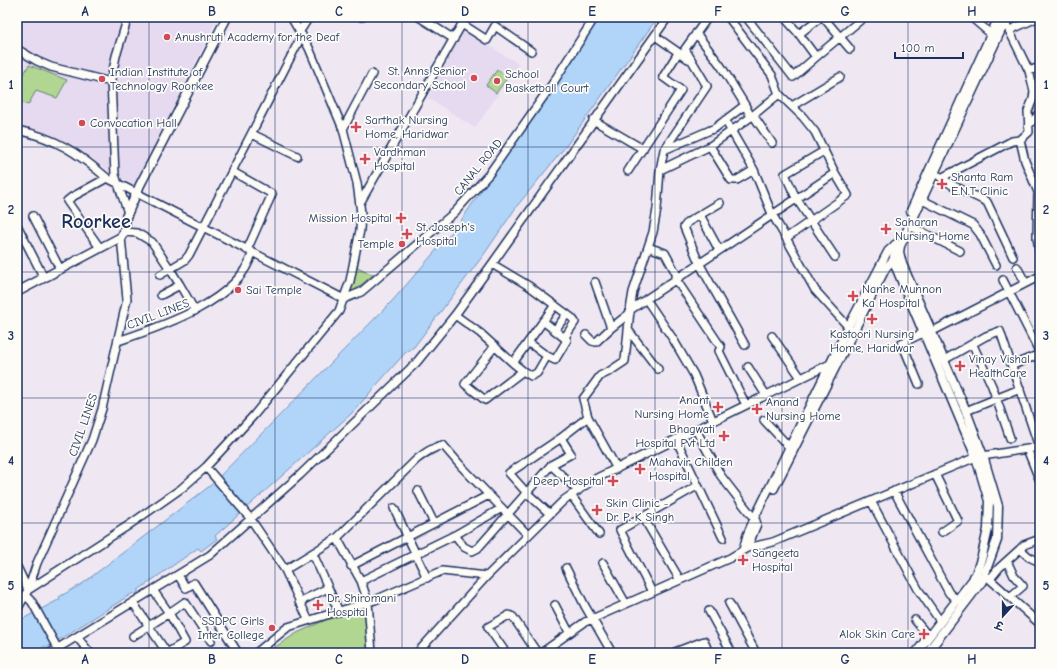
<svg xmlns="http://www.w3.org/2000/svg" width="1057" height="670" viewBox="0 0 1057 670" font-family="'Comic Neue','Playpen Sans Deva',sans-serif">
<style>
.built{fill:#e5daf0}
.green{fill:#b0d692;stroke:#668278}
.water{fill:#b0d5f9;stroke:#7493bb}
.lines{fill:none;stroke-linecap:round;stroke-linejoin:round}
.minor-casing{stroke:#1b2f5e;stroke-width:10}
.major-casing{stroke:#1b2f5e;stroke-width:11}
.highway-casing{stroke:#1b2f5e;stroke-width:13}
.minor{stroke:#fdfcf7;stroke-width:7}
.major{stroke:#fdfcf7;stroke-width:8}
.highway{stroke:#fdfcf7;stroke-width:10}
.grid{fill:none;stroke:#1b2f5e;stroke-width:1;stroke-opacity:0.55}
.poi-dot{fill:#d1495b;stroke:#fdfcf7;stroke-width:1.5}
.labels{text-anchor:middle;stroke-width:3.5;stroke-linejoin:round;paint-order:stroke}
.poi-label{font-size:12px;fill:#1b2f5e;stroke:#fdfcf7;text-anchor:start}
.street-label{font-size:12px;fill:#1b2f5e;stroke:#fdfcf7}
.town-label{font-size:20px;font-weight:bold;fill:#1b2f5e;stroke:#fdfcf7}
.neatline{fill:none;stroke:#1b2f5e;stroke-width:1.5}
.grid-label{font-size:13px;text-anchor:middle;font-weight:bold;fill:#1b2f5e}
</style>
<rect width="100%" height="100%" fill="#efe8f3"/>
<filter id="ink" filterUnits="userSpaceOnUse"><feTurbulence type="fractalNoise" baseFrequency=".025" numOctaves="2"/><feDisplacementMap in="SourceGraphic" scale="8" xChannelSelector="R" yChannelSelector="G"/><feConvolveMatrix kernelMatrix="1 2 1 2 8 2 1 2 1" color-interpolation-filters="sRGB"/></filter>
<g filter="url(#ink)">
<path class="built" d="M17 17H218L135 185 115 175 83 152 50 136 17 127Z
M463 30 519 64 475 128 428 98Z"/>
<path class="green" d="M29 65 67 80 57 98 36 91 28 105 17 101V85Z
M497 70 508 77 496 93 486 85Z
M354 265 373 275 351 293Z
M369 608 371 653H270L269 651 297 633 330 618Z"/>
<path class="water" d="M599 17H658L566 146 517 206 485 253 414 347 405 353 352 413 215 536 217 539 201 551 198 548 138 590V593L135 595 133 593 46 648 45 646 34 653H17V622L60 599 59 597 82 584 211 485 394 299 458 225Z"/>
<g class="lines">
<defs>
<path id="minor" d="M361 17H362
M419 17 454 39
M728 17 772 75 779 94 803 117 815 132 835 173
M746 17 793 77 816 57 799 34 821 17
M784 17 799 34
M823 17 850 49
M971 17 991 34
M1005 22 1029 71 1034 91 1033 99 1028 111 1029 132 1020 140
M462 24 487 40 495 26 531 51
M1010 30 1039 17
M300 31 309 17
M655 36 688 59
M17 49 37 61 51 67 111 82
M816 57 864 17
M1029 71 1037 68 1040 69
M745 105 751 117 753 115 772 143
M792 106 840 77
M593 120 643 149
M725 120 754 170 772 214 786 238
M1028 126 1040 113
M343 129 372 74
M17 130C56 138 78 153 107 178L344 299
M252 134 297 156
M710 146 731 180H737L754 170
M664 150 715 128 745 105 721 66 696 33
M824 151 785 174 796 198 835 257
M660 170 664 150 707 86 685 49 708 17
M628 171 681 90 663 77 678 53
M233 172 272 194 247 250
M939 176 952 185 987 202 1013 257
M941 178 1012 141 1020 140 1025 161 1038 192
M1040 191 1038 192 1037 238 1040 254
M922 200 973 225 980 234 996 265
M360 203 466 17
M720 203 688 222 684 227 699 263 745 345
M128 213 115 175 111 80 116 56 128 17
M700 215 719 250
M33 216 60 269
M17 225 44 278
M910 226 960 251
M124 232 137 233 152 242 170 269 185 260 189 255 302 35
M648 247 665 253 678 277
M100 248 67 201 72 197 107 178
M492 264 529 286 572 318 575 322 565 337
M1017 267 1025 282
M160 275 170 269 180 285
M675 278 721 347 719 351 746 405
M1003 280 1040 353
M595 282 611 328 630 313
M161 295 180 285 195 311
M344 299 361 292 455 212 489 174 551 86 595 17
M646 299 673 339 694 375 713 421
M630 310 835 173 848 195 786 238 815 290 853 332
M455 315 480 333 513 363 555 305
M543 321 567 340 555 360 547 356
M555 330 567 314
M629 331 658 369
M931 332 1040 276
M586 335 592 341 596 342 611 328
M772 336 801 378
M118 341C160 327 240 301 252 253
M973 345 992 386 1010 438
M495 346 465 384 485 400 523 371 513 363
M944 360 986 336 1000 331 1039 447
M1013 365 1040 354
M748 367 766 395
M523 371 531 376 537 373 547 356 528 342
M919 384 902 343 923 333
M966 411 1020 389
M588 417 617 469
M764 420 791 449
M696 430 721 476 756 521
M676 439 723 538
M1027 449 1040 481
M206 467 250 518 285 570 307 617V621
M935 474 958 521 942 532
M774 489 886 268 897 255
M418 491 434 523
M578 491 551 465 571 454 561 438 588 417 583 399 600 376 610 371 625 361 630 310 633 292 653 232 657 209 660 170 710 146 751 117 779 94
M894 491 949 593 957 600
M571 495 599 534
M871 501 918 589 940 621
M394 508 427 578
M550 514 526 492 509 473 561 438
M643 517 680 580
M455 535 464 547 472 551 478 548 551 465
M337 538 361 581 368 602 372 653
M748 546 757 524
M1020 549 1024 545 1040 539
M743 550 747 535 754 519 848 327 888 251 896 244
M313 554 339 612
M1007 561 1014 576 1023 586 1010 597
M603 563 626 604
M351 566 489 495
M17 567 28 590 129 525 182 488 206 467 254 415 339 311 350 281 360 230 361 213 357 183 343 129 309 48 291 17
M566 568 585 606 612 653
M285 570 337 538 417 459C425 453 433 447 443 445L461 466 528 535
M984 574 1040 624
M178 575 186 588 194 583 238 653
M990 579 999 568 1020 549 1029 557 1040 562
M361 581 455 535 502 508
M153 590 169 613 185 602 211 641
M652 592 620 530 697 486
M25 595 32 602 60 653
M299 602 328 588
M729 603 756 653
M555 605 569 632
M17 610 28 590 37 563 92 440 102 409 127 299 121 237
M709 611 732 653
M915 620 928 636
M133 636 169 613 185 642 167 653 134 604
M77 637 90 653
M675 652 704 641 709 653
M50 653 210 555 300 475 416 363 455 315 492 264 668 17
M256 653 288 627 375 600 442 571 487 576 564 500 593 480 830 364 837 365
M417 653 487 576
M506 653 488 627 509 615 513 617 536 651 539 653
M541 653 585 622 730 558 747 548 773 542 976 457 1040 447"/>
<path id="major" d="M911 211 999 17
M895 245 894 258 896 267 976 457 989 501 988 529 982 556 975 577 916 653
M17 292 121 237 124 232 126 217 140 185 227 17
M927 653 982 581 997 540 998 506 983 456 966 411 902 264 899 252 900 246 1007 17"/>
<path id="highway" d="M975 577 982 581"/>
</defs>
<use href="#minor" class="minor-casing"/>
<use href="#major" class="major-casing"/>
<use href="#highway" class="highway-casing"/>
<use href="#minor" class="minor"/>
<use href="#major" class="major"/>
<use href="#highway" class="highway"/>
</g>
</g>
<path class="grid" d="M149 17V653M275 17V653M402 17V653M528 17V653M655 17V653M782 17V653M908 17V653M17 147H1040M17 272H1040M17 398H1040M17 523H1040"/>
<g class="poi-dot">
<circle cx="167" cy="37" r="4"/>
<circle cx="474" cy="78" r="4"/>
<circle cx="102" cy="79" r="4"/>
<circle cx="497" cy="81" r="4"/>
<circle cx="82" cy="123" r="4"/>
<path d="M354 121h4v4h4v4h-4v4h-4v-4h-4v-4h4z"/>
<path d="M363 153h4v4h4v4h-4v4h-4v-4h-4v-4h4z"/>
<path d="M940 178h4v4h4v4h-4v4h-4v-4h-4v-4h4z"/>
<path d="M399 212h4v4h4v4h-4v4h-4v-4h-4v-4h4z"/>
<path d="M884 223h4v4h4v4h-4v4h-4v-4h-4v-4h4z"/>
<path d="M405 228h4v4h4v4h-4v4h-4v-4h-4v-4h4z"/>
<circle cx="402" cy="244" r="4"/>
<circle cx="238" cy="290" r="4"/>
<path d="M851 290h4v4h4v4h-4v4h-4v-4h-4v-4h4z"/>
<path d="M870 313h4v4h4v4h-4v4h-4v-4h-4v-4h4z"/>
<path d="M958 360h4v4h4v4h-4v4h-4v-4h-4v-4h4z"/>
<path d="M716 401h4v4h4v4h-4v4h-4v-4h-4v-4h4z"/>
<path d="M755 403h4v4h4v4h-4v4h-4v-4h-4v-4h4z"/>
<path d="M722 430h4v4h4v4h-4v4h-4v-4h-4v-4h4z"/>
<path d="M638 463h4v4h4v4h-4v4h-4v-4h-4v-4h4z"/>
<path d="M611 475h4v4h4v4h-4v4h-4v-4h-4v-4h4z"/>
<path d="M595 504h4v4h4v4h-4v4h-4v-4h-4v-4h4z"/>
<path d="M741 554h4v4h4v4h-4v4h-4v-4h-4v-4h4z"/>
<path d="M316 599h4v4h4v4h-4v4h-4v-4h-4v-4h4z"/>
<circle cx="272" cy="628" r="4"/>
<path d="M922 628h4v4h4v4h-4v4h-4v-4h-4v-4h4z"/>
</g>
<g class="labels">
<g class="poi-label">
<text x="175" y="41">Anushruti Academy for the Deaf</text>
<text x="466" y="75" text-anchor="end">St. Anns Senior<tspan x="466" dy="14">Secondary School</tspan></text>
<text x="110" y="76">Indian Institute of<tspan x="110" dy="14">Technology Roorkee</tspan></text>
<text x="505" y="78">School<tspan x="505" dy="14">Basketball Court</tspan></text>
<text x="365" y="124">Sarthak Nursing<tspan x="365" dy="14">Home, Haridwar</tspan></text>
<text x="90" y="127">Convocation Hall</text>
<text x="374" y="156">Vardhman<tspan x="374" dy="14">Hospital</tspan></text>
<text x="951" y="181">Shanta Ram<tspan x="951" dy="14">E.N.T Clinic</tspan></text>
<text x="392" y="222" text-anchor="end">Mission Hospital</text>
<text x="895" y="226">Saharan<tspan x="895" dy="14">Nursing Home</tspan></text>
<text x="416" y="231">St. Joseph's<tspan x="416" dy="14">Hospital</tspan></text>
<text x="394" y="248" text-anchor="end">Temple</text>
<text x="862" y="293">Nanhe Munnon<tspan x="862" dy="14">Ka Hospital</tspan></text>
<text x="246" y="294">Sai Temple</text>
<text x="872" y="338" text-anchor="middle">Kastoori Nursing<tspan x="872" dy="14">Home, Haridwar</tspan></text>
<text x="969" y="363">Vinay Vishal<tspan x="969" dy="14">HealthCare</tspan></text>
<text x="709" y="404" text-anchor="end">Anant<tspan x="709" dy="14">Nursing Home</tspan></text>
<text x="766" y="406">Anand<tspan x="766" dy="14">Nursing Home</tspan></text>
<text x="715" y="433" text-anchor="end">Bhagwati<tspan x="715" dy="14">Hospital Pvt Ltd</tspan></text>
<text x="649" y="466">Mahavir Childen<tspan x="649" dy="14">Hospital</tspan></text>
<text x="604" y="485" text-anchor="end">Deep Hospital</text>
<text x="606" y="507">Skin Clinic -<tspan x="606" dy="14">Dr. P. K Singh</tspan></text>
<text x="752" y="557">Sangeeta<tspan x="752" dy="14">Hospital</tspan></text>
<text x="327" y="602">Dr. Shiromani<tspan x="327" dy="14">Hospital</tspan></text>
<text x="264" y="625" text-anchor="end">SSDPC Girls<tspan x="264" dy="14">Inter College</tspan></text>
<text x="915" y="638" text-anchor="end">Alok Skin Care</text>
</g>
<g class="street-label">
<text transform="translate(478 167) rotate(-51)" y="4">CANAL ROAD</text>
<text transform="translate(158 314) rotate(-21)" y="4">CIVIL LINES</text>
<text transform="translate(83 425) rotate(-71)" y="4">CIVIL LINES</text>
</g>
<g class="town-label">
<text x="96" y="228">Roorkee</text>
</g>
</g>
<rect width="1057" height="670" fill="none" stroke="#fdfcf7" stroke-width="44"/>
<g transform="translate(1003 616) rotate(201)" stroke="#fdfcf7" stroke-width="3" paint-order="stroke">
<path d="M0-3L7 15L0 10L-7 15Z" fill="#1b2f5e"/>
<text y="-6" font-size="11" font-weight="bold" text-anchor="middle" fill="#1b2f5e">उ</text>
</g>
<path d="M895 52v6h68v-6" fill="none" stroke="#1b2f5e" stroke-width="2"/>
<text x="901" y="52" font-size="12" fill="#1b2f5e" stroke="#fdfcf7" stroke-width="3" paint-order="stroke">100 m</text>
<rect x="22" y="22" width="1013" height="626" class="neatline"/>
<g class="grid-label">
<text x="85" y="16">A</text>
<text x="212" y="16">B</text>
<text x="339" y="16">C</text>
<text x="465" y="16">D</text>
<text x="592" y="16">E</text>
<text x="718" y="16">F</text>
<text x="845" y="16">G</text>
<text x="972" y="16">H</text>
<text x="11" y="89">1</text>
<text x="1046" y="89">1</text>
<text x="11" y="214">2</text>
<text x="1046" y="214">2</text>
<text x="11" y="340">3</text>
<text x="1046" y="340">3</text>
<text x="11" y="465">4</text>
<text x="1046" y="465">4</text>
<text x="11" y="590">5</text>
<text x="1046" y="590">5</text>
<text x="85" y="664">A</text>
<text x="212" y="664">B</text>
<text x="339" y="664">C</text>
<text x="465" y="664">D</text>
<text x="592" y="664">E</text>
<text x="718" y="664">F</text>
<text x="845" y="664">G</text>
<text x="972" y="664">H</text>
</g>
</svg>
